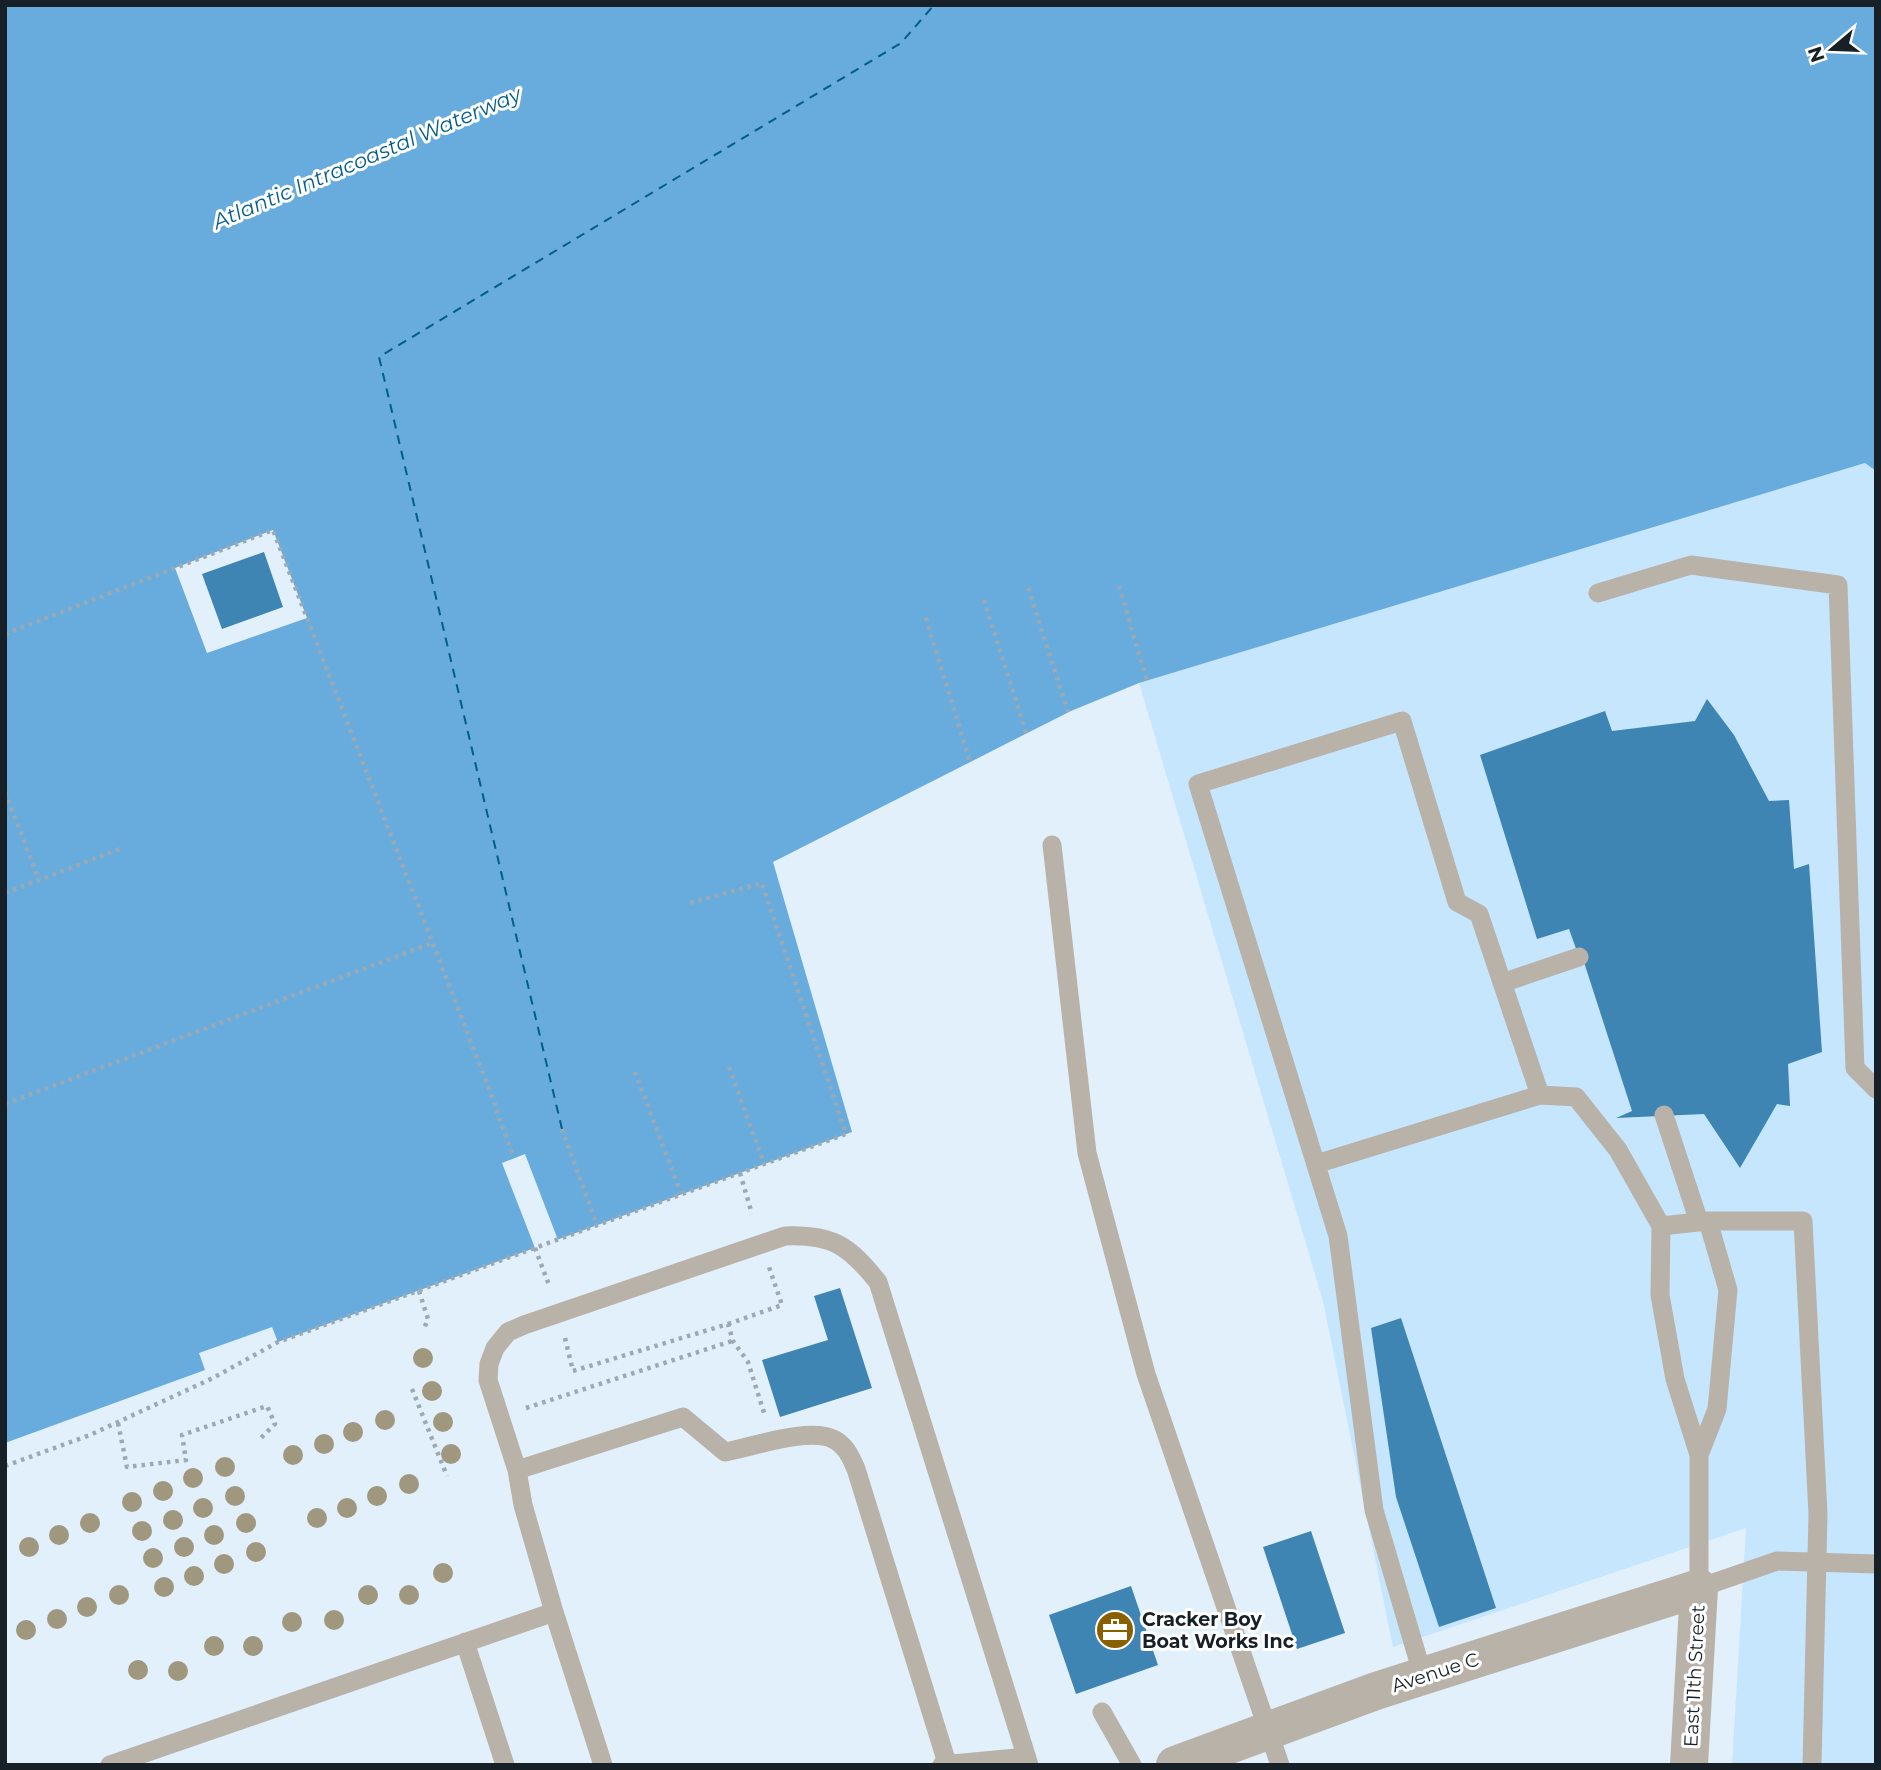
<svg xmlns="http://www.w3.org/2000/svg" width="1881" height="1770" viewBox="0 0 1881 1770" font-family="Montserrat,sans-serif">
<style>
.built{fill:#c6e6fd}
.water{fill:#67acdd}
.pier{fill:#e1f0fb}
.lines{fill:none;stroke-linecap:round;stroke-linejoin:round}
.ferry{stroke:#035d8a;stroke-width:2;stroke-dasharray:9 7;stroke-linecap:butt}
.building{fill:#3f85b3}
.path{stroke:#9ca9b3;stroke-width:4.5;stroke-dasharray:3.5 5;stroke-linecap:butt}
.service{stroke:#b9b2a8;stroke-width:19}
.minor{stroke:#b9b2a8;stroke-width:38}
.tree{fill:#a0977f}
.labels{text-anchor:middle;stroke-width:6;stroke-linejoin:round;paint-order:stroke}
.poi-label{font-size:19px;font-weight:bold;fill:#172026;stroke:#fff;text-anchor:start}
.street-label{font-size:19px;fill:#172026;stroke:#fff}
.water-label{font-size:21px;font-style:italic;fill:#035d8a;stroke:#fff}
</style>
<rect width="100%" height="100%" fill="#e1f0fb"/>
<path class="built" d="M1865 463 1876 471V1765H1732L1746 1528 1393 1647 1323 1301 1139 683Z"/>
<path class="water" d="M5 5H1876V471L1865 463 1139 683 1071 711 773 862 852 1132 278 1342 272 1327 199 1353 205 1370 5 1443Z"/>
<path class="pier" d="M273 530 307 618 207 653 175 568Z
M525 1154 558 1240 535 1248 502 1163Z"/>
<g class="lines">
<path class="ferry" d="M562 1129 379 357 901 43 934 5"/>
</g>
<path class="building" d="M264 552 283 607 222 629 202 574Z
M1707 699 1734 735 1769 801 1789 800 1794 869 1809 864 1822 1052 1788 1064 1790 1106 1777 1104 1740 1168 1704 1114 1616 1118 1632 1111 1582 956 1579 957 1569 929 1537 939 1480 755 1605 711 1612 731 1695 721Z
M840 1288 872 1388 780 1417 762 1360 828 1340 814 1296Z
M1401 1318 1496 1608 1439 1627 1396 1497 1371 1328Z
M1311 1531 1345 1633 1297 1649 1263 1547Z
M1131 1586 1158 1665 1076 1694 1049 1615Z"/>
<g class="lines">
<path class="path" d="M1119 586 1147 681
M1028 588 1068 712
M984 600 1026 733
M926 618 970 762
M5 634 273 530 498 1112
M5 792 39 880
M5 893 120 849
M729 1067 764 1163
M635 1072 681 1193
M5 1104 432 943
M496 1110 514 1158
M562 1129 597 1225
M740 1173 752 1214
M535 1248 549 1285
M419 1291 428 1319 423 1331
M728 1324 782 1305 769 1267
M565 1338 573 1371 728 1324 733 1341 748 1362 765 1416
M412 1389 447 1476
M526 1408 732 1341
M118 1423 127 1467 186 1460 182 1435 267 1406 275 1424 259 1440
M5 1466 90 1435 213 1378 278 1342 846 1134 762 883 686 904"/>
<path class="service" d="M1598 593 1691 565 1838 585 1855 1068 1876 1089
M1052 845 1087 1153 1146 1374 1280 1765
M1502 983 1579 957
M1664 1115 1699 1222
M1316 1164 1540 1095 1576 1097 1618 1150 1661 1226 1660 1295 1675 1379 1699 1455V1588L1777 1561 1876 1564
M1708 1221H1803L1818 1514 1812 1765
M1661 1226 1708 1221 1728 1290 1717 1409 1699 1455
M517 1470 683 1417 725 1452C752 1447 809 1427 833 1439 846 1445 851 1458 856 1469L947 1763
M554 1612 523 1505 517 1470 488 1380 489 1364 495 1348 508 1332 524 1325 785 1236C833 1234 849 1246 878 1282L1029 1765
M465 1642 505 1765
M1423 1676 1374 1510 1338 1236 1198 784 1402 721 1457 902 1479 914 1540 1095
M1102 1712 1132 1765
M110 1765 554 1612 603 1765
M942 1765 1026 1757"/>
<path class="minor" d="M1175 1765 1376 1691 1699 1588 1689 1765"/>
</g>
<g class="tree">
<circle cx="423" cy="1358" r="10"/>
<circle cx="432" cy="1391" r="10"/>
<circle cx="385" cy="1420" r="10"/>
<circle cx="443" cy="1422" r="10"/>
<circle cx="353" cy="1432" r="10"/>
<circle cx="324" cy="1444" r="10"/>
<circle cx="451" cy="1454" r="10"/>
<circle cx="293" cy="1455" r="10"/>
<circle cx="225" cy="1467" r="10"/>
<circle cx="193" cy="1478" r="10"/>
<circle cx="409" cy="1484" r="10"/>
<circle cx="163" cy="1491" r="10"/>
<circle cx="235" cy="1496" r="10"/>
<circle cx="377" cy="1496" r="10"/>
<circle cx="132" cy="1502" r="10"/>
<circle cx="203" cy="1508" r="10"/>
<circle cx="347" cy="1508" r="10"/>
<circle cx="317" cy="1518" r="10"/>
<circle cx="173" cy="1520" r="10"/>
<circle cx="90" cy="1523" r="10"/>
<circle cx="246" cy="1523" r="10"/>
<circle cx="142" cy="1531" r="10"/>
<circle cx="59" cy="1535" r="10"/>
<circle cx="214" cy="1535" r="10"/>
<circle cx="29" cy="1547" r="10"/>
<circle cx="184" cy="1547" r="10"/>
<circle cx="256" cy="1552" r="10"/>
<circle cx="153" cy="1558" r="10"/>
<circle cx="224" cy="1564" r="10"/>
<circle cx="443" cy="1573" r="10"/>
<circle cx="194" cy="1576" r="10"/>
<circle cx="164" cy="1587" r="10"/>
<circle cx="119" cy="1595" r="10"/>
<circle cx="368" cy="1595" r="10"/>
<circle cx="409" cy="1595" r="10"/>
<circle cx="87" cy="1607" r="10"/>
<circle cx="57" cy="1619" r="10"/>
<circle cx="334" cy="1620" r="10"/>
<circle cx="292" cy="1622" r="10"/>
<circle cx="26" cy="1630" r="10"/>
<circle cx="214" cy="1646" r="10"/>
<circle cx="253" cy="1646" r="10"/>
<circle cx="138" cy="1670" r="10"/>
<circle cx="178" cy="1671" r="10"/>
</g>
<defs>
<symbol id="office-disc" viewBox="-11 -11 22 22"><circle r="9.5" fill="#895f00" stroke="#fff"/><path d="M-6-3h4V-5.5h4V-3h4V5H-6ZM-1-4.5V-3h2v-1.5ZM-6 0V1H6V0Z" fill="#fff"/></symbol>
</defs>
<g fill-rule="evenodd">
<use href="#office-disc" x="1093" y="1608" width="44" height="44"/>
</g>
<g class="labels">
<g class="poi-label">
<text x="1142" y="1626">Cracker Boy<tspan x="1142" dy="22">Boat Works Inc</tspan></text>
</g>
<g class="street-label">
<text transform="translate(1435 1672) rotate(-18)" y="7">Avenue C</text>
<text transform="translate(1694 1676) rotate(-87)" y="7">East 11th Street</text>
</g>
<g class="water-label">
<text transform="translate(367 158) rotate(-23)" y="7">Atlantic Intracoastal Waterway</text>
</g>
</g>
<rect width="1881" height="1770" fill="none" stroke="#172026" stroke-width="14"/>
<g transform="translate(1832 49) rotate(251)" stroke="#ffffff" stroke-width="5" paint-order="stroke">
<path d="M0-5L12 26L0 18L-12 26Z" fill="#172026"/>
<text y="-10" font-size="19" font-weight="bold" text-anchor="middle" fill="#172026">N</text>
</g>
</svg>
